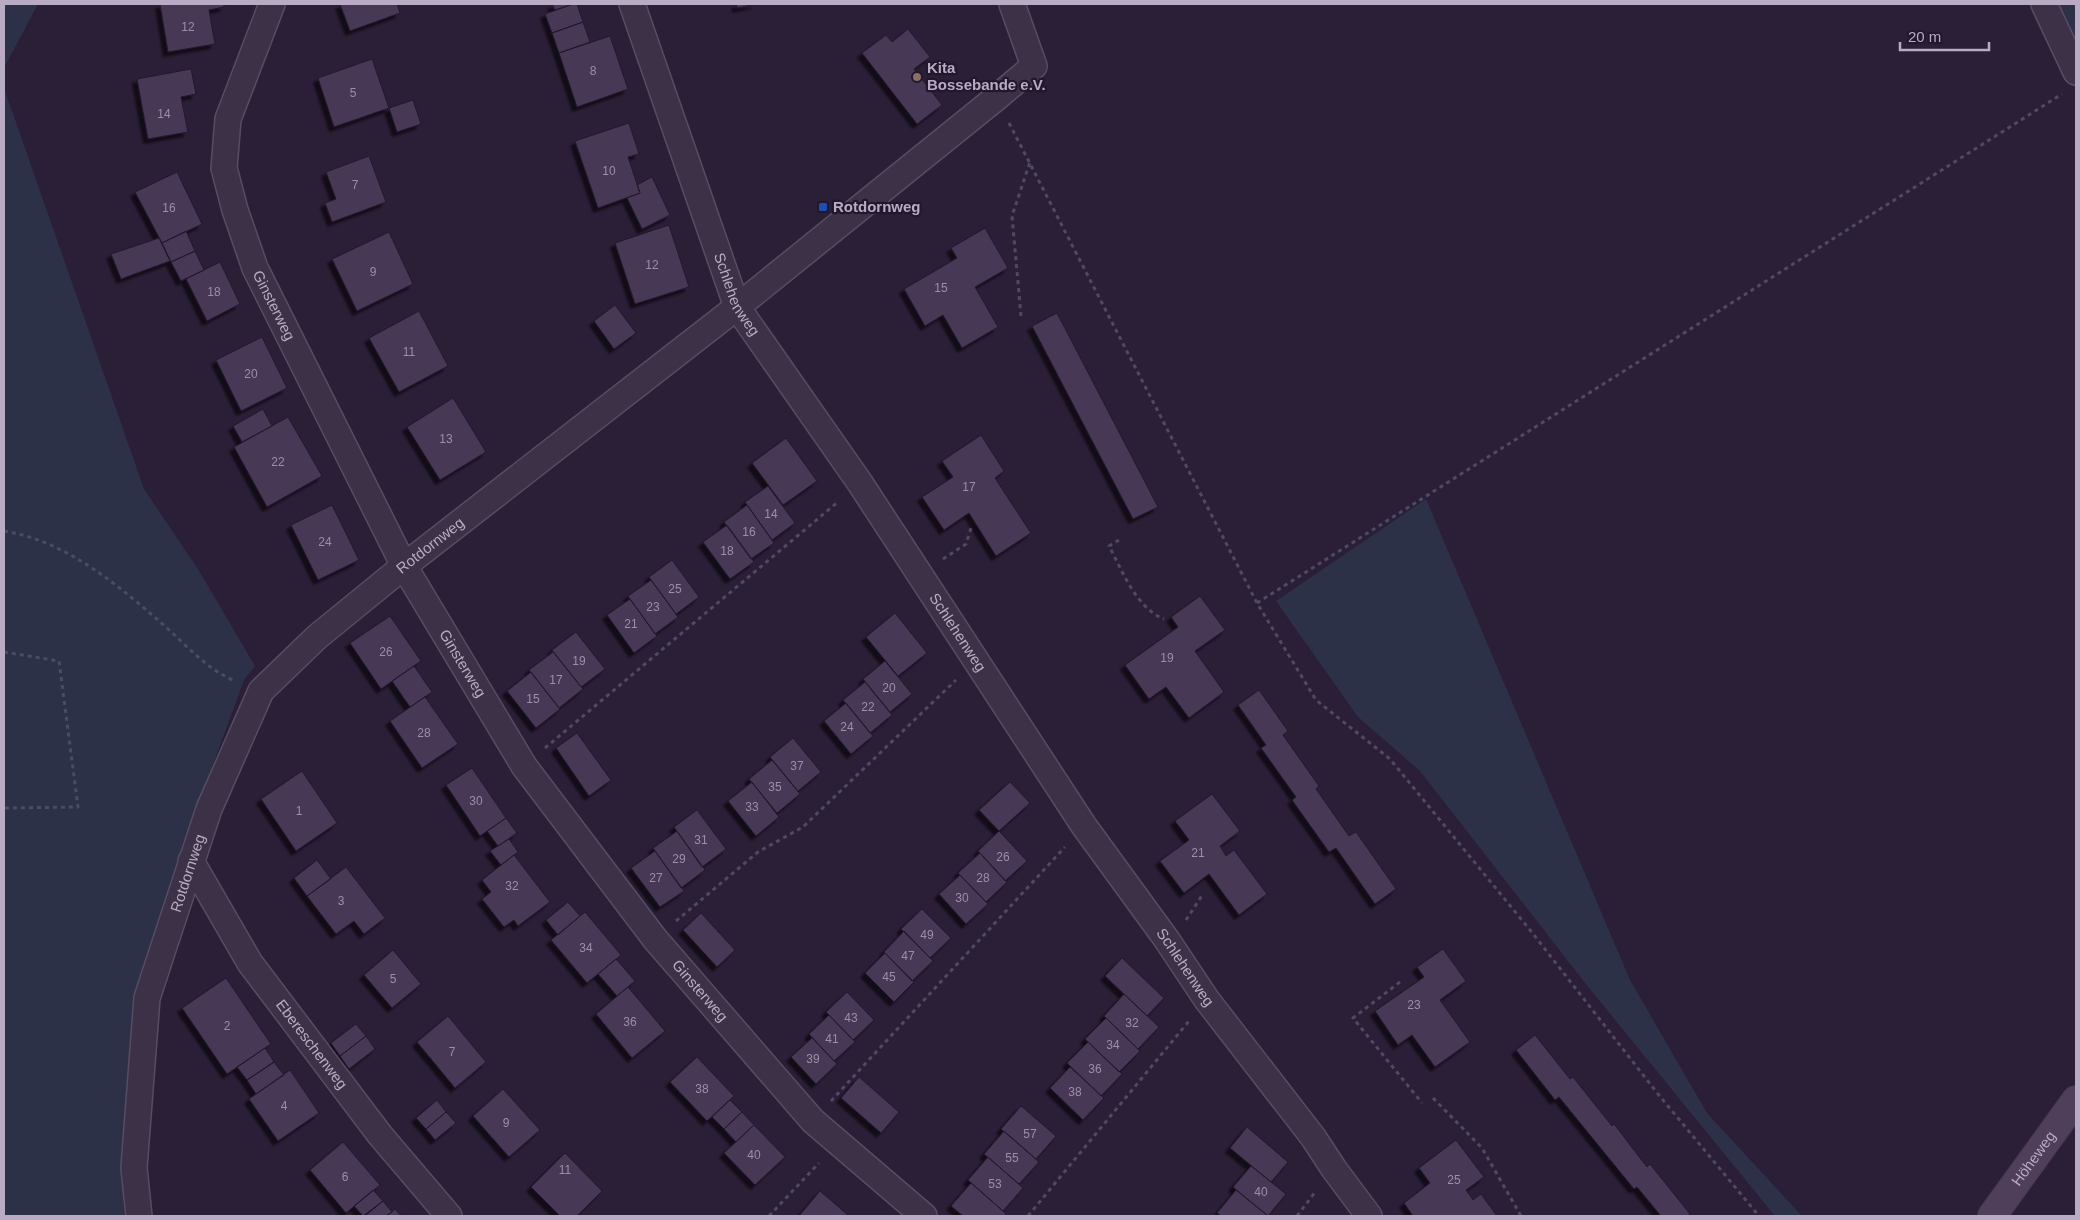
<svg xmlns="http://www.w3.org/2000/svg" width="2080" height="1220" viewBox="0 0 2080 1220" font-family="Arial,sans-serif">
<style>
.green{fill:#2c3147}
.building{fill:#473755;stroke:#24192e;filter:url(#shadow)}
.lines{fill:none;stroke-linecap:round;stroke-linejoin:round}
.street-casing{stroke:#584c63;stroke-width:28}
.secondary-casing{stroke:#44384e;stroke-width:30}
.path{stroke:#4e4a64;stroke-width:3;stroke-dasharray:4 4;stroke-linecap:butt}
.street{stroke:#3d3147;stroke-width:25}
.secondary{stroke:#4f3f5b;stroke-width:28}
.education-dot{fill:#8d6e63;stroke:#22172c;stroke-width:2}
.transit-dot{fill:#1a4fb4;stroke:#22172c;stroke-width:2}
.labels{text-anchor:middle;stroke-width:4.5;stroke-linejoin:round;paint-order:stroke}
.number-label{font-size:12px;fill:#9d8ea9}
.poi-label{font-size:15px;font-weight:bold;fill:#baabc5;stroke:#22172c;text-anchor:start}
.street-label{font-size:15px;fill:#baabc5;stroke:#22172c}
</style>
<defs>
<filter id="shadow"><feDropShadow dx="-4.5" dy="4.5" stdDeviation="1" flood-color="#0009"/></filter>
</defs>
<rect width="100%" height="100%" fill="#2b1e37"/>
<path class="green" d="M4 4H38L4 68Z
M2058 4H2076V41Z
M4 88 144 489 198 569 255 666 244 680 179 857 136 997 122 1167 124 1216H4Z
M1426 499 1630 980 1707 1113 1802 1216H1775L1589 988 1420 771 1358 717 1276 601Z"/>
<path class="building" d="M160 4H224V7L209 10 215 44 168 52Z
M340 4H397L400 13 350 31Z
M552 4H573L555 10Z
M573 4H577L583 22 552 33 545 14Z
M736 4H756L737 8Z
M583 22 590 42 559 53 552 33Z
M908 29 930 57 914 69 942 105 917 124 862 53 886 35 892 42Z
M610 36 628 89 577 107 559 53Z
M372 59 389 108 334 127 318 78Z
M191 69 196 94 181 97 188 132 148 139 137 79Z
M413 100 421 124 397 132 389 108Z
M629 123 639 154 628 157 640 193 598 208 575 141Z
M369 156 386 202 332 222 325 203 336 199 326 172Z
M177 172 202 224 162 243 135 192Z
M652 177 670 215 642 229 627 198 640 193 637 185Z
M669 225 689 287 635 304 615 243Z
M985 228 1008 268 975 287 998 327 962 348 943 315 925 326 904 289 957 258 951 248Z
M186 231 195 251 171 262 162 243Z
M389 232 413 284 357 311 332 259Z
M159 238 170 261 121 279 111 254Z
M195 251 204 270 181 281 171 262Z
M220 262 240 304 207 321 186 279Z
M615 305 636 333 614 349 594 321Z
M419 311 448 366 399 392 369 338Z
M1057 313 1158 507 1133 519 1032 326Z
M262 337 287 388 241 411 216 360Z
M453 398 486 452 440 480 407 427Z
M263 409 272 426 242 442 233 426Z
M288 417 322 476 267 507 234 447Z
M981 435 1004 471 995 478 1031 533 996 556 969 513 944 530 922 497 953 477 942 461Z
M786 438 817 481 783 505 752 463Z
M768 486 795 523 772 540 745 502Z
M332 505 359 560 318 580 291 525Z
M747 505 774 543 751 559 724 522Z
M727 525 754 562 730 579 703 542Z
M672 560 699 597 676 614 649 577Z
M651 580 678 617 655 634 628 596Z
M1200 596 1225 630 1195 651 1224 692 1189 718 1166 687 1149 699 1125 665 1178 627 1171 617Z
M630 599 657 636 634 653 607 615Z
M895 613 927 653 898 676 866 637Z
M390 616 421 661 381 689 350 643Z
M576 632 605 669 581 687 552 650Z
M553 652 583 689 559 708 529 670Z
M885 661 912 694 890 712 863 679Z
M414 666 432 692 410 707 392 681Z
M531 672 560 709 536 728 507 691Z
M865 682 892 715 870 733 843 700Z
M1259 690 1288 731 1283 735 1319 786 1316 789 1349 836 1356 832 1396 889 1375 904 1336 848 1329 852 1292 800 1296 797 1261 748 1266 745 1238 705Z
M425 697 458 744 422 768 390 721Z
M846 703 873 736 851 754 824 721Z
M577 733 611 780 589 796 556 748Z
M793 738 821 772 798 791 770 757Z
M772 760 800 794 777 813 749 779Z
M472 768 506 818 480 836 446 785Z
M302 771 337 823 296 851 261 799Z
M752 782 779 817 756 836 728 801Z
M1010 782 1030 803 999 831 979 810Z
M1212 794 1240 831 1220 846 1226 856 1234 850 1267 894 1239 915 1209 874 1184 893 1160 861 1189 840 1175 821Z
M697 810 726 849 702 867 674 827Z
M506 818 517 833 498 846 487 831Z
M677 831 705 870 681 888 653 848Z
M999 831 1027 861 1005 881 978 851Z
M509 839 518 852 501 865 490 851Z
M655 851 684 891 660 907 631 868Z
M980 853 1007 882 986 902 958 873Z
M514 855 550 902 518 926 514 920 504 927 482 899 491 892 482 880Z
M317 860 331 879 307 896 294 878Z
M346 867 385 918 364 934 354 921 336 934 307 896Z
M960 875 988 904 966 924 939 894Z
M568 902 580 916 558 935 546 920Z
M922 909 951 938 930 958 901 929Z
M585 912 621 955 587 983 551 940Z
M701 913 735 950 717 967 683 930Z
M904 931 933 961 912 981 884 952Z
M1443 949 1466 981 1440 1000 1470 1042 1435 1067 1412 1035 1398 1045 1375 1011 1424 977 1417 967Z
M393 950 421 984 392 1008 364 975Z
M885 953 914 982 894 1002 865 973Z
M1122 958 1164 998 1147 1016 1105 976Z
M616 959 635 981 617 996 598 974Z
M226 978 271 1044 227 1074 182 1008Z
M628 987 665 1031 632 1058 596 1014Z
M847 992 874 1020 853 1040 826 1012Z
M1124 994 1159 1027 1138 1049 1104 1016Z
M829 1015 855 1042 834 1061 809 1034Z
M448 1016 486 1062 455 1088 417 1042Z
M1106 1018 1140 1051 1119 1072 1085 1039Z
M356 1024 366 1036 340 1056 331 1043Z
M1535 1035 1570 1079 1573 1077 1612 1126 1614 1124 1647 1167 1650 1164 1690 1214 1687 1216H1661L1637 1187 1634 1189 1559 1097 1555 1100 1516 1050Z
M366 1036 375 1049 349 1069 340 1056Z
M812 1038 837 1064 816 1084 791 1057Z
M1088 1042 1122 1074 1101 1096 1067 1063Z
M265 1048 274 1062 247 1080 237 1067Z
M697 1057 734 1096 707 1121 670 1082Z
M274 1062 284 1075 256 1094 247 1080Z
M1070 1067 1104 1098 1083 1120 1050 1088Z
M290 1070 319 1113 278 1141 249 1099Z
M859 1077 899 1112 881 1133 841 1098Z
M503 1089 540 1130 509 1157 473 1116Z
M437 1100 446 1112 426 1129 416 1118Z
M730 1100 742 1112 724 1129 712 1117Z
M1021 1106 1056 1136 1036 1159 1001 1129Z
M446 1112 456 1123 435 1140 426 1129Z
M742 1112 754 1125 736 1142 724 1129Z
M754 1125 785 1157 755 1185 724 1153Z
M1247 1127 1288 1162 1271 1182 1230 1148Z
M1004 1131 1039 1162 1019 1184 984 1154Z
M1456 1140 1484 1177 1466 1190 1473 1200 1481 1194 1497 1216H1413L1404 1203 1430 1183 1419 1168Z
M343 1142 380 1185 346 1213 310 1170Z
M565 1153 602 1191 577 1216H560L531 1187Z
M988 1157 1023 1188 1003 1211 968 1180Z
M1251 1166 1286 1194 1268 1216 1233 1187Z
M971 1183 1003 1211 1006 1214 1005 1216H963L951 1206Z
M373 1190 383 1201 363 1216 354 1206Z
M1236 1190 1268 1216H1221L1217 1213Z
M820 1191 849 1216H799Z
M383 1201 392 1212 386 1216H365Z
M395 1209 401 1216H386L392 1212Z"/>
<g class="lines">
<defs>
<g id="street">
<path id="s1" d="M272 4 228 119 224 168 235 210 255 268 404 566 524 766 655 939 813 1121 924 1216"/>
<path id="s2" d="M632 4 737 307 860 483 1084 826 1167 940 1207 1000 1313 1137 1334 1169 1369 1216"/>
<path d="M2044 4 2076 72"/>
<path id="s3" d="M191 861 250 963 380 1135 449 1216"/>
<path id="s4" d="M139 1216 134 1168 147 998 209 809 261 691 317 637 404 566 737 307 996 98 1034 66 1012 4"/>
</g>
<g id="secondary">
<path id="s5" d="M1992 1216 2076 1100"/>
</g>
</defs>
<use href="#street" class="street-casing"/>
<use href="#secondary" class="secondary-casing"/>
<path class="path" d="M1009 123 1257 603 1316 700 1390 759 1530 930 1658 1094 1759 1216
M1021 316 1012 216 1030 162
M4 531C67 541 119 586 166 627 188 647 208 670 235 681
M1119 540 1109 546C1122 570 1136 608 1164 619
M943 559 966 544 972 525
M1257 603 2062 94
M4 652 59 661 78 807 4 808
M545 748 839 501
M1186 920 1203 894
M676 921 758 852 803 827 956 680
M1400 982 1353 1018 1422 1103
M1433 1098 1482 1148 1521 1216
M831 1101 1065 847
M769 1216 819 1163
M1028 1216 1189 1021
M1297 1216 1316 1191"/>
<use href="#street" class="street"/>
<use href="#secondary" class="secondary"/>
</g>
<circle class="education-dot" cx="917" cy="77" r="5"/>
<rect class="transit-dot" x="818" y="202" width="10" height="10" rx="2.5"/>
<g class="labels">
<g class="number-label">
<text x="188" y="31">12</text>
<text x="593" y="75">8</text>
<text x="353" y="97">5</text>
<text x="164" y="118">14</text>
<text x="609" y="175">10</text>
<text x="355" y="189">7</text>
<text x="169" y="212">16</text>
<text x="652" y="269">12</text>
<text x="373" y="276">9</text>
<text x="941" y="292">15</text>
<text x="214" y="296">18</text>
<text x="409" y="356">11</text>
<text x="251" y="378">20</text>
<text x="446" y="443">13</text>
<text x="278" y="466">22</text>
<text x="969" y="491">17</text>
<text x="771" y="518">14</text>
<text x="749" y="536">16</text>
<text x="325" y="546">24</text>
<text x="727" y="555">18</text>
<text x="675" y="593">25</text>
<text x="653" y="611">23</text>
<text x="631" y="628">21</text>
<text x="386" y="656">26</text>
<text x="1167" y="662">19</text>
<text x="579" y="665">19</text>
<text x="556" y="684">17</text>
<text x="889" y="692">20</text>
<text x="533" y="703">15</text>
<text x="868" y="711">22</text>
<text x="847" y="731">24</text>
<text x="424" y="737">28</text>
<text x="797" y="770">37</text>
<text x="775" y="791">35</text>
<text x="476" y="805">30</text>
<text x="752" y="811">33</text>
<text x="299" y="815">1</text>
<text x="701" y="844">31</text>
<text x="1198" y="857">21</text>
<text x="1003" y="861">26</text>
<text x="679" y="863">29</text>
<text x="656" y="882">27</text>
<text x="983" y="882">28</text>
<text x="512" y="890">32</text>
<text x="962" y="902">30</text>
<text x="341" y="905">3</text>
<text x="927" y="939">49</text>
<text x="586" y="952">34</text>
<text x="908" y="960">47</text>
<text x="889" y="981">45</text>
<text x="393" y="983">5</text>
<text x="1414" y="1009">23</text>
<text x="851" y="1022">43</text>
<text x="630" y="1026">36</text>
<text x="1132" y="1027">32</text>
<text x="227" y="1030">2</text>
<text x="832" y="1043">41</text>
<text x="1113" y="1049">34</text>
<text x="452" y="1056">7</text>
<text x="813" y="1063">39</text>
<text x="1095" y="1073">36</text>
<text x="702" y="1093">38</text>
<text x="1075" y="1096">38</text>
<text x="284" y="1110">4</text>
<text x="506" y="1127">9</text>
<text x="1030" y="1138">57</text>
<text x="754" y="1159">40</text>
<text x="1012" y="1162">55</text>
<text x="565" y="1174">11</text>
<text x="345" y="1181">6</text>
<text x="1454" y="1184">25</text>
<text x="995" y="1188">53</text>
<text x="1261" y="1196">40</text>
</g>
<g class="poi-label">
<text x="927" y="73">Kita<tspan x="927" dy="17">Bossebande e.V.</tspan></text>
<text x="833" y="212">Rotdornweg</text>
</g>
<g class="street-label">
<text dy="5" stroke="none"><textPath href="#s2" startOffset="309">Schlehenweg</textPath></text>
<text dy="5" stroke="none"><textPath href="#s1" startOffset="319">Ginsterweg</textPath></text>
<text dy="5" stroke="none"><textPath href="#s4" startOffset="770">Rotdornweg</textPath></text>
<text dy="5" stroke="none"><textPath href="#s2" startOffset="714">Schlehenweg</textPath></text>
<text dy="5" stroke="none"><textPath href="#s1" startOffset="724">Ginsterweg</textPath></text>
<text dy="5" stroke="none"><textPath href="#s4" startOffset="350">Rotdornweg</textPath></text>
<text dy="5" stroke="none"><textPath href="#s2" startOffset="1119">Schlehenweg</textPath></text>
<text dy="5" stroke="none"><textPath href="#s1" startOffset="1129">Ginsterweg</textPath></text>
<text dy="5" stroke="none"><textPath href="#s3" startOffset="220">Ebereschenweg</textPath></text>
<text dy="5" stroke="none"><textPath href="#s5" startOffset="71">Höheweg</textPath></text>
</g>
</g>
<rect width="2080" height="1220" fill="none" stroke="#baabc5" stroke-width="10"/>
<path d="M1900 42v8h89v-8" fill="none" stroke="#baabc5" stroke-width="2.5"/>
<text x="1908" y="42" font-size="15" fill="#baabc5" stroke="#22172c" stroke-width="4" paint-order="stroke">20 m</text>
</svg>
